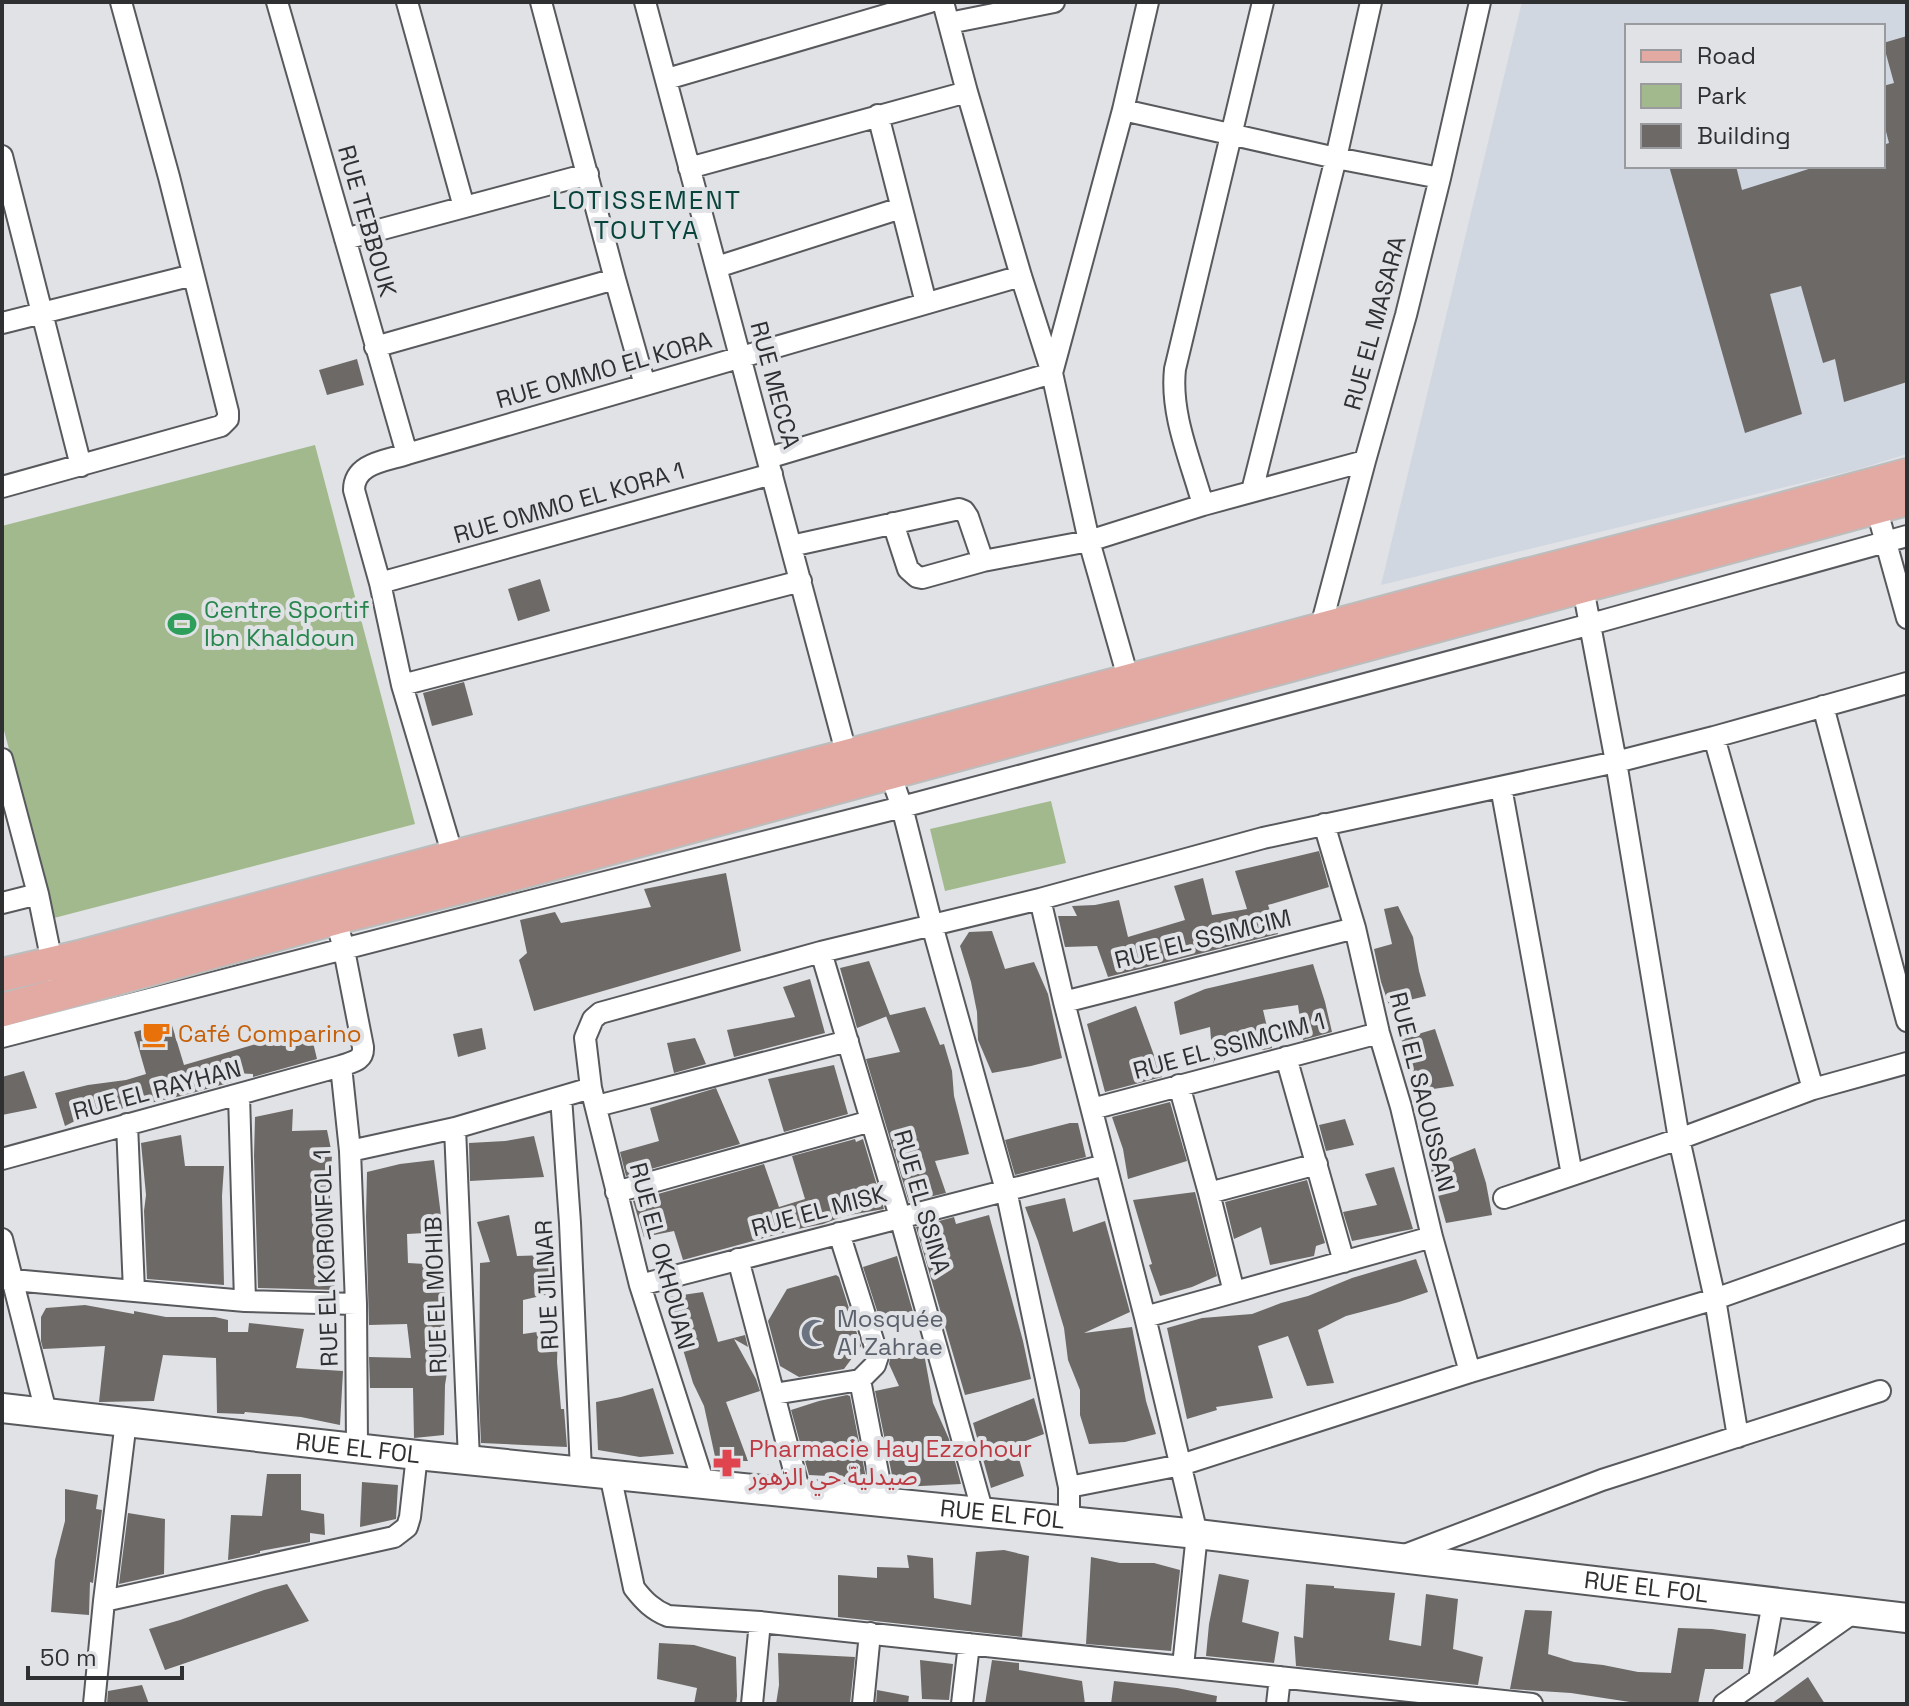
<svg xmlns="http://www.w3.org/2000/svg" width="1909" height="1706" viewBox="0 0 1909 1706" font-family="'Space Grotesk','Noto Sans Arabic',sans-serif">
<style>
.built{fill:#d0d7e0;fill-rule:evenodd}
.green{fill:#a1b98d}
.building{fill:#6d6967}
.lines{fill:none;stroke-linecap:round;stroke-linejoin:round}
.street-casing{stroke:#57595c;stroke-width:24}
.secondary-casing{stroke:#57595c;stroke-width:32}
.primary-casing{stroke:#bcbdbd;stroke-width:36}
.street{stroke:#fff;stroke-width:20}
.secondary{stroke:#fff;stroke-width:28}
.primary{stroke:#e2aaa3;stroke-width:32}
.labels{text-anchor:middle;stroke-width:8;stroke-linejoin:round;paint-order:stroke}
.street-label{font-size:24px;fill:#2f3032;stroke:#e0e2e6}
.leisure-label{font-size:24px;fill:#27864d;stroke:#e0e2e6;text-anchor:start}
.food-label{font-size:24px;fill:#c56008;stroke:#e0e2e6;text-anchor:start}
.worship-label{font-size:24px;fill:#5b616d;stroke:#e0e2e6;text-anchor:start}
.health-label{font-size:24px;fill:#be3a42;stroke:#e0e2e6;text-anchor:start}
.neighbourhood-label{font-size:26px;letter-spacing:2px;fill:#07443b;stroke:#e0e2e6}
</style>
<rect width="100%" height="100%" fill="#e0e2e6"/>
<path class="built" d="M1522 2H1907V454L1859 469 1381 585ZM1627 26H1883V166H1627Z"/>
<path class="green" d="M315 445 415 824 54 918 2 723V526Z
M1051 801 1066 863 945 891 930 829Z"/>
<path class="building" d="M1907 36V382L1844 402 1835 359 1823 363 1801 286 1770 294 1802 414 1745 433 1669 166H1736L1742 190 1818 166H1883V145L1889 143 1883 120V86L1894 83 1883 43Z
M357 359 364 385 327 395 319 370Z
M540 579 550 611 518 621 508 589Z
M464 682 473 715 432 726 423 693Z
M1319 851 1329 887 1268 905 1278 934 1108 977 1097 946 1065 947 1058 916H1077L1072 906 1095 905 1119 900 1128 937 1185 920 1174 886 1203 878 1212 915 1247 909 1235 871Z
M726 873 741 951 534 1011 519 960 527 953 520 920 555 912 561 923 651 907 644 889Z
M1398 906 1413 937 1419 971 1426 996 1389 1005 1381 982 1374 949 1392 944 1384 909Z
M992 931 1005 969 1034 962 1048 994 1062 1058 1031 1066 992 1073 978 1040 977 1012 971 982 960 946 969 932Z
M869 961 890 1015 857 1028 840 968Z
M1313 964 1325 1002 1332 1032 1303 1040 1298 1005 1263 1010 1272 1048 1263 1050 1224 1044 1213 1063 1210 1027 1180 1035 1174 1002 1205 989Z
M810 979 825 1033 734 1057 727 1030 795 1017 783 987Z
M1136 1006 1162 1077 1105 1092 1087 1024Z
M925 1007 940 1045 944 1044 952 1071 954 1096 969 1154 935 1161 946 1193 909 1202 866 1059 900 1052 886 1016Z
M171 1022 184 1065 259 1043 311 1034 317 1059 253 1077V1074L233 1073 232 1082 181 1096 128 1108 95 1111 65 1126 55 1093 88 1085 126 1080 146 1074 134 1032Z
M482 1028 486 1049 458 1057 453 1034Z
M1435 1029 1454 1086 1419 1091 1401 1039Z
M695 1038 706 1064 674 1073 667 1043Z
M834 1065 848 1114 784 1132 768 1079Z
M24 1071 37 1108 2 1115V1077Z
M716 1088 740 1144 626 1176 620 1152 659 1141 650 1108Z
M1170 1102 1187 1161 1128 1179 1123 1149 1112 1117Z
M293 1109 292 1131 327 1130 332 1154 328 1240 335 1290 258 1288 254 1156 255 1117Z
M1345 1119 1354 1145 1326 1151 1319 1125Z
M1070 1123H1078L1086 1157 1015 1175 1005 1140Z
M181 1135 185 1166H224L222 1196 224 1285 147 1279 144 1211 146 1195 141 1143Z
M534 1136 544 1177 470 1181 469 1143 505 1141Z
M855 1139 856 1142 863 1139 884 1209 844 1216 823 1224 793 1230 683 1260 674 1231 644 1237 633 1201 764 1164 779 1207 805 1199 792 1156Z
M1475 1148 1486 1183 1492 1215 1446 1223 1430 1166Z
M434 1160 443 1232 407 1234 408 1263 441 1265 445 1289 444 1324 450 1354 445 1385 444 1435 414 1438 413 1388H370L369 1357 411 1358 407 1324 369 1325 366 1217 367 1172 400 1164Z
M1394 1167 1413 1229 1352 1241 1343 1212 1377 1205 1365 1174Z
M1307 1180 1325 1243 1316 1246 1314 1256 1270 1265 1261 1227 1234 1239 1225 1202Z
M1195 1192 1217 1276 1192 1287 1160 1296 1149 1265 1152 1264 1133 1200Z
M1065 1198 1073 1232 1105 1221 1130 1312 1084 1333 1132 1327 1146 1401 1156 1434 1125 1442 1089 1444 1080 1415V1390L1068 1360 1064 1328 1038 1241 1025 1207Z
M509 1215 517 1256 549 1255 554 1293 523 1300V1334L558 1329 557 1362 561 1409H564L567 1447 481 1443 479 1398 480 1263 490 1262 477 1222Z
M989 1215 1023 1341 1031 1379 965 1395 916 1227 954 1217 956 1224Z
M897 1256 913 1312 880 1320 863 1267Z
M1416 1259 1428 1292 1399 1302 1346 1316 1318 1330 1334 1383 1307 1386 1288 1336 1258 1346 1273 1398 1216 1407 1217 1410 1187 1419 1167 1328 1202 1318 1252 1314 1281 1303 1308 1296 1352 1278Z
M836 1275 839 1277 861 1346 844 1369 799 1377 780 1366 768 1321 787 1289Z
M703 1292 718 1342 745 1335 748 1347 734 1339 756 1379 760 1391 726 1402 748 1461H716L704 1406 693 1383 676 1326 662 1298Z
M85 1305 134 1314V1311L166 1317H215L228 1320V1332H248L249 1323 304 1329 296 1368 343 1371 340 1425 301 1417 245 1412 244 1414 217 1413 216 1358 163 1355 154 1401 99 1402 105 1346 43 1349 41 1341V1317L46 1308Z
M923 1348 933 1403 949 1439 961 1484 901 1487 899 1481 893 1480 875 1391 899 1386 889 1364 891 1353Z
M653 1388 674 1454 640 1457 598 1450 596 1402 621 1397Z
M847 1395 850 1396 866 1478 809 1475 791 1410 819 1401Z
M1034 1398 1044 1434 1015 1445 1024 1476 991 1488 973 1423Z
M267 1474H301V1510L324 1514 325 1535 310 1533V1542L260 1551V1553L228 1560 231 1515 262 1516Z
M362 1482 398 1485 396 1519 360 1527Z
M65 1489 98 1495 96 1509 102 1510 93 1583 90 1582 89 1615 51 1612 55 1560 65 1521Z
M128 1513 165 1519 164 1574 119 1584Z
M1004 1550 1029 1556 1022 1637 838 1617V1575L877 1578V1567L909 1568 907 1555 933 1558 934 1598 971 1605 976 1552Z
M1091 1557 1120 1563H1154L1180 1570 1171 1651 1086 1644Z
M1219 1574 1249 1580 1242 1622 1279 1632 1274 1663 1206 1656 1209 1624Z
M287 1584 309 1621 165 1670 149 1629 180 1620 264 1590Z
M1306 1584 1334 1586V1588L1395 1593 1389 1640 1421 1646 1426 1594 1458 1599 1453 1649 1483 1657 1478 1685 1296 1666 1294 1636 1303 1638Z
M1525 1610 1552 1611 1548 1654 1574 1662 1603 1665 1638 1672 1671 1673 1678 1628 1712 1629 1746 1634 1743 1669H1705L1698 1704H1643L1571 1693 1510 1689Z
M659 1643 694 1645 736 1657 737 1696 736 1704H694L697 1688 657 1679Z
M778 1653 855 1657 850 1704H776L779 1685Z
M920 1660 953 1664 949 1700 922 1699Z
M992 1660 1019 1663V1670L1082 1681 1085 1704H985Z
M1808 1677 1825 1704H1771Z
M1114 1681 1177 1688 1217 1696 1216 1704H1111Z
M142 1685 149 1704H107L108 1691Z
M877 1690 909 1696 908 1704H876Z"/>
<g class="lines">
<defs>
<path id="street" d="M277 2 407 454
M407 2 464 207
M541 2 615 279 645 385
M645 2 850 767
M943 2 967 92 1021 276 1052 373 1089 541 1129 681
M949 23 1054 2
M667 79 930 2
M1123 110 1336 158 1440 178
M878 115 926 303
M2 156 81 466
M689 168 967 92
M345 239 588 174
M717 267 901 208
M2 323 193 275
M375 347 615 279
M768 458 1052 373 1123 110 1148 2
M2 487 221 426 228 419V412L169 177 121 2
M1252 491 1336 158 1371 2
M1203 505C1191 461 1170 415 1175 369L1263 2
M1876 507 1907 618
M893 523 908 569 917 577 922 578 983 561 1089 541 1203 505 1365 461
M791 546 959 509 964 511 968 517 983 561
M380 583 772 474
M1583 588 1616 762 1679 1139 1715 1299 1738 1437
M1322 638 1320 630 1365 461 1406 315 1440 178 1480 2
M402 685 801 581
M1823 706 1907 1021
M1714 737 1813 1089
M2 759 38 894 54 972
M887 765 902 807 932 925 1006 1190 1069 1487V1522
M1501 787 1572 1175
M1324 824 1355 928 1379 1033 1401 1107 1432 1237 1470 1372
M456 866 402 685 380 583 354 490C354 463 386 461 407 454L1021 276
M1040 899 1064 1002 1145 1317 1197 1534 1183 1666
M2 903 38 894
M821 952 900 1217 983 1513
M1064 1002 1355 928
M2 1037 526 902 902 807 1591 624 1907 536
M1286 1057 1344 1262
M341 1066 350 1151 356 1304 357 1447
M1179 1085 1209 1193 1234 1292
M239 1095 245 1301
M561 1097 570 1223 581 1471
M597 1106 848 1041
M1092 1109 1379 1033
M127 1124 134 1291
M455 1128 469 1460
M350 1151 455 1128 591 1088
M2 1159 341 1066C352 1062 364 1061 363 1047L344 950 333 907
M616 1192 871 1121
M1209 1193 1317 1164
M1504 1198 1679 1139 1813 1089 1907 1063
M839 1233 878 1356 875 1365 860 1380 884 1504
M2 1239 46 1412
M738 1259 800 1493
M2 1279 245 1301 356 1304
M640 1285 1105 1165
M1145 1317 1432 1237
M774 1394 860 1380
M610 1474 634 1588C644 1601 653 1610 668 1616L760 1622 1532 1704
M704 1484 640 1285 591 1088 585 1038 593 1019 600 1013 821 952 1040 899 1263 838 1616 762 1714 737 1907 683
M1069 1487 1181 1465 1470 1372 1715 1299 1907 1231
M1402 1556 1602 1480 1880 1391
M104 1601 394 1537 407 1527 410 1517 417 1455
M1759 1679 1773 1602
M94 1704 104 1601 126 1421
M752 1704 760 1622
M863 1704 870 1633
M962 1704 969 1644
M1277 1704 1280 1677
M1724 1704 1854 1612"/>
<g id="secondary">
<path id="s1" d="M2 1408 417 1455 1197 1534 1907 1618"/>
</g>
<path id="primary" d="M2 975 83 956 454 857 847 756 1449 595 1768 513 1907 475
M2 1010 336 918 518 873 1907 499"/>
</defs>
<use href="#street" class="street-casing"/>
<use href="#secondary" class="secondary-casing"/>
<use href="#primary" class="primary-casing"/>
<use href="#street" class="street"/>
<use href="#secondary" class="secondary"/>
<use href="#primary" class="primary"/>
</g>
<defs>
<symbol id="stadium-bare" viewBox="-9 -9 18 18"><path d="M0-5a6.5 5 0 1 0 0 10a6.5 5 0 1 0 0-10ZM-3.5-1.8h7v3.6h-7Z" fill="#2e9e5b" stroke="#e0e2e6" stroke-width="2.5" paint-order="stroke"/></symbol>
<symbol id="cafe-bare" viewBox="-9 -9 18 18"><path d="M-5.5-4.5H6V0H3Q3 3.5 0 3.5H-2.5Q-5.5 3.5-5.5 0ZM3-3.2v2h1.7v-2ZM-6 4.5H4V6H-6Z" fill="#e8710a" stroke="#e0e2e6" stroke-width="2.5" paint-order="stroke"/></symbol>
<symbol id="mosque-bare" viewBox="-9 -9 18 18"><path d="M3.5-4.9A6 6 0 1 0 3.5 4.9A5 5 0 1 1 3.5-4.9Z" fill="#6b7280" stroke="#e0e2e6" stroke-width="2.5" paint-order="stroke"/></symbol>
<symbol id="pharmacy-bare" viewBox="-9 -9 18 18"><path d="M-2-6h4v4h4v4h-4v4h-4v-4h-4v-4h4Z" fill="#e0444e" stroke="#e0e2e6" stroke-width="2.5" paint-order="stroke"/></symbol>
</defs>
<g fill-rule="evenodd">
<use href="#stadium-bare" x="162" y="604" width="40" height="40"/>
<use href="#cafe-bare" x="136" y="1014" width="40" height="40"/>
<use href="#mosque-bare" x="795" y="1313" width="40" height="40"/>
<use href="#pharmacy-bare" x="707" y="1443" width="40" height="40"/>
</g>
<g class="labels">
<g class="street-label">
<text transform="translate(367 221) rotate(74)" y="8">RUE TEBBOUK</text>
<text transform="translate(1375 323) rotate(-75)" y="8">RUE EL MASARA</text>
<text transform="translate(604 370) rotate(-16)" y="8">RUE OMMO EL KORA</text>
<text transform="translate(775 385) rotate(75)" y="8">RUE MECCA</text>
<text transform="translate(569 503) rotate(-16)" y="8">RUE OMMO EL KORA 1</text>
<text transform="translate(1203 939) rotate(-14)" y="8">RUE EL SSIMCIM</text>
<text transform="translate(1229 1046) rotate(-15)" y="8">RUE EL SSIMCIM 1</text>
<text transform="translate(157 1090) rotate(-15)" y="8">RUE EL RAYHAN</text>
<text transform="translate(1422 1092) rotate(76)" y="8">RUE EL SAOUSSAN</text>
<text transform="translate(922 1202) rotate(74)" y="8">RUE EL SSINA</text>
<text transform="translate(819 1211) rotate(-15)" y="8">RUE EL MISK</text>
<text transform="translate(662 1256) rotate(75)" y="8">RUE EL OKHOUAN</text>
<text transform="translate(326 1258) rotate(-92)" y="8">RUE EL KORONFOL 1</text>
<text transform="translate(547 1285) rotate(-93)" y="8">RUE JILNAR</text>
<text transform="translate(436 1295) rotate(-92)" y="8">RUE EL MOHIB</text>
<text dy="8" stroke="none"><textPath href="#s1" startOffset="358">RUE EL FOL</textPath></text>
<text dy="8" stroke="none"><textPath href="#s1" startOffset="1006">RUE EL FOL</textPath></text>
<text dy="8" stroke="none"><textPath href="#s1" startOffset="1654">RUE EL FOL</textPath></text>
</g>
<g class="leisure-label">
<text x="204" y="618">Centre Sportif<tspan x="204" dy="28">Ibn Khaldoun</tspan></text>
</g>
<g class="food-label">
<text x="178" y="1042">Café Comparino</text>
</g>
<g class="worship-label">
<text x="837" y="1327">Mosquée<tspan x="837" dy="28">Al Zahrae</tspan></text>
</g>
<g class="health-label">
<text x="749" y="1457">Pharmacie Hay Ezzohour<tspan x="749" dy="28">صيدلية حي الزهور</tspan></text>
</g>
<g class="neighbourhood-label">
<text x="647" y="209">LOTISSEMENT<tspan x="647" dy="30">TOUTYA</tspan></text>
</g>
</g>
<rect width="1909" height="1706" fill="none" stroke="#2f3032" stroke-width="8"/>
<rect x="1625" y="24" width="260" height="144" fill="#e0e2e6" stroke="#999b9e" stroke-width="2"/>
<rect x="1641" y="50" width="40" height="12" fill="#e2aaa3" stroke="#999b9e" stroke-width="2"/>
<text x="1697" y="64" font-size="24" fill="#2f3032">Road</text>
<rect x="1641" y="84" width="40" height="24" fill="#a1b98d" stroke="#999b9e" stroke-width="2"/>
<text x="1697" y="104" font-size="24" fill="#2f3032">Park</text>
<rect x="1641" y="124" width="40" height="24" fill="#6d6967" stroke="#999b9e" stroke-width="2"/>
<text x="1697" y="144" font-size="24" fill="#2f3032">Building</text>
<path d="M28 1666v12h154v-12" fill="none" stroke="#2f3032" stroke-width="4"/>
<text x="40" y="1666" font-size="24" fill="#2f3032" stroke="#e0e2e6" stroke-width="6" paint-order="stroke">50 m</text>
</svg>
